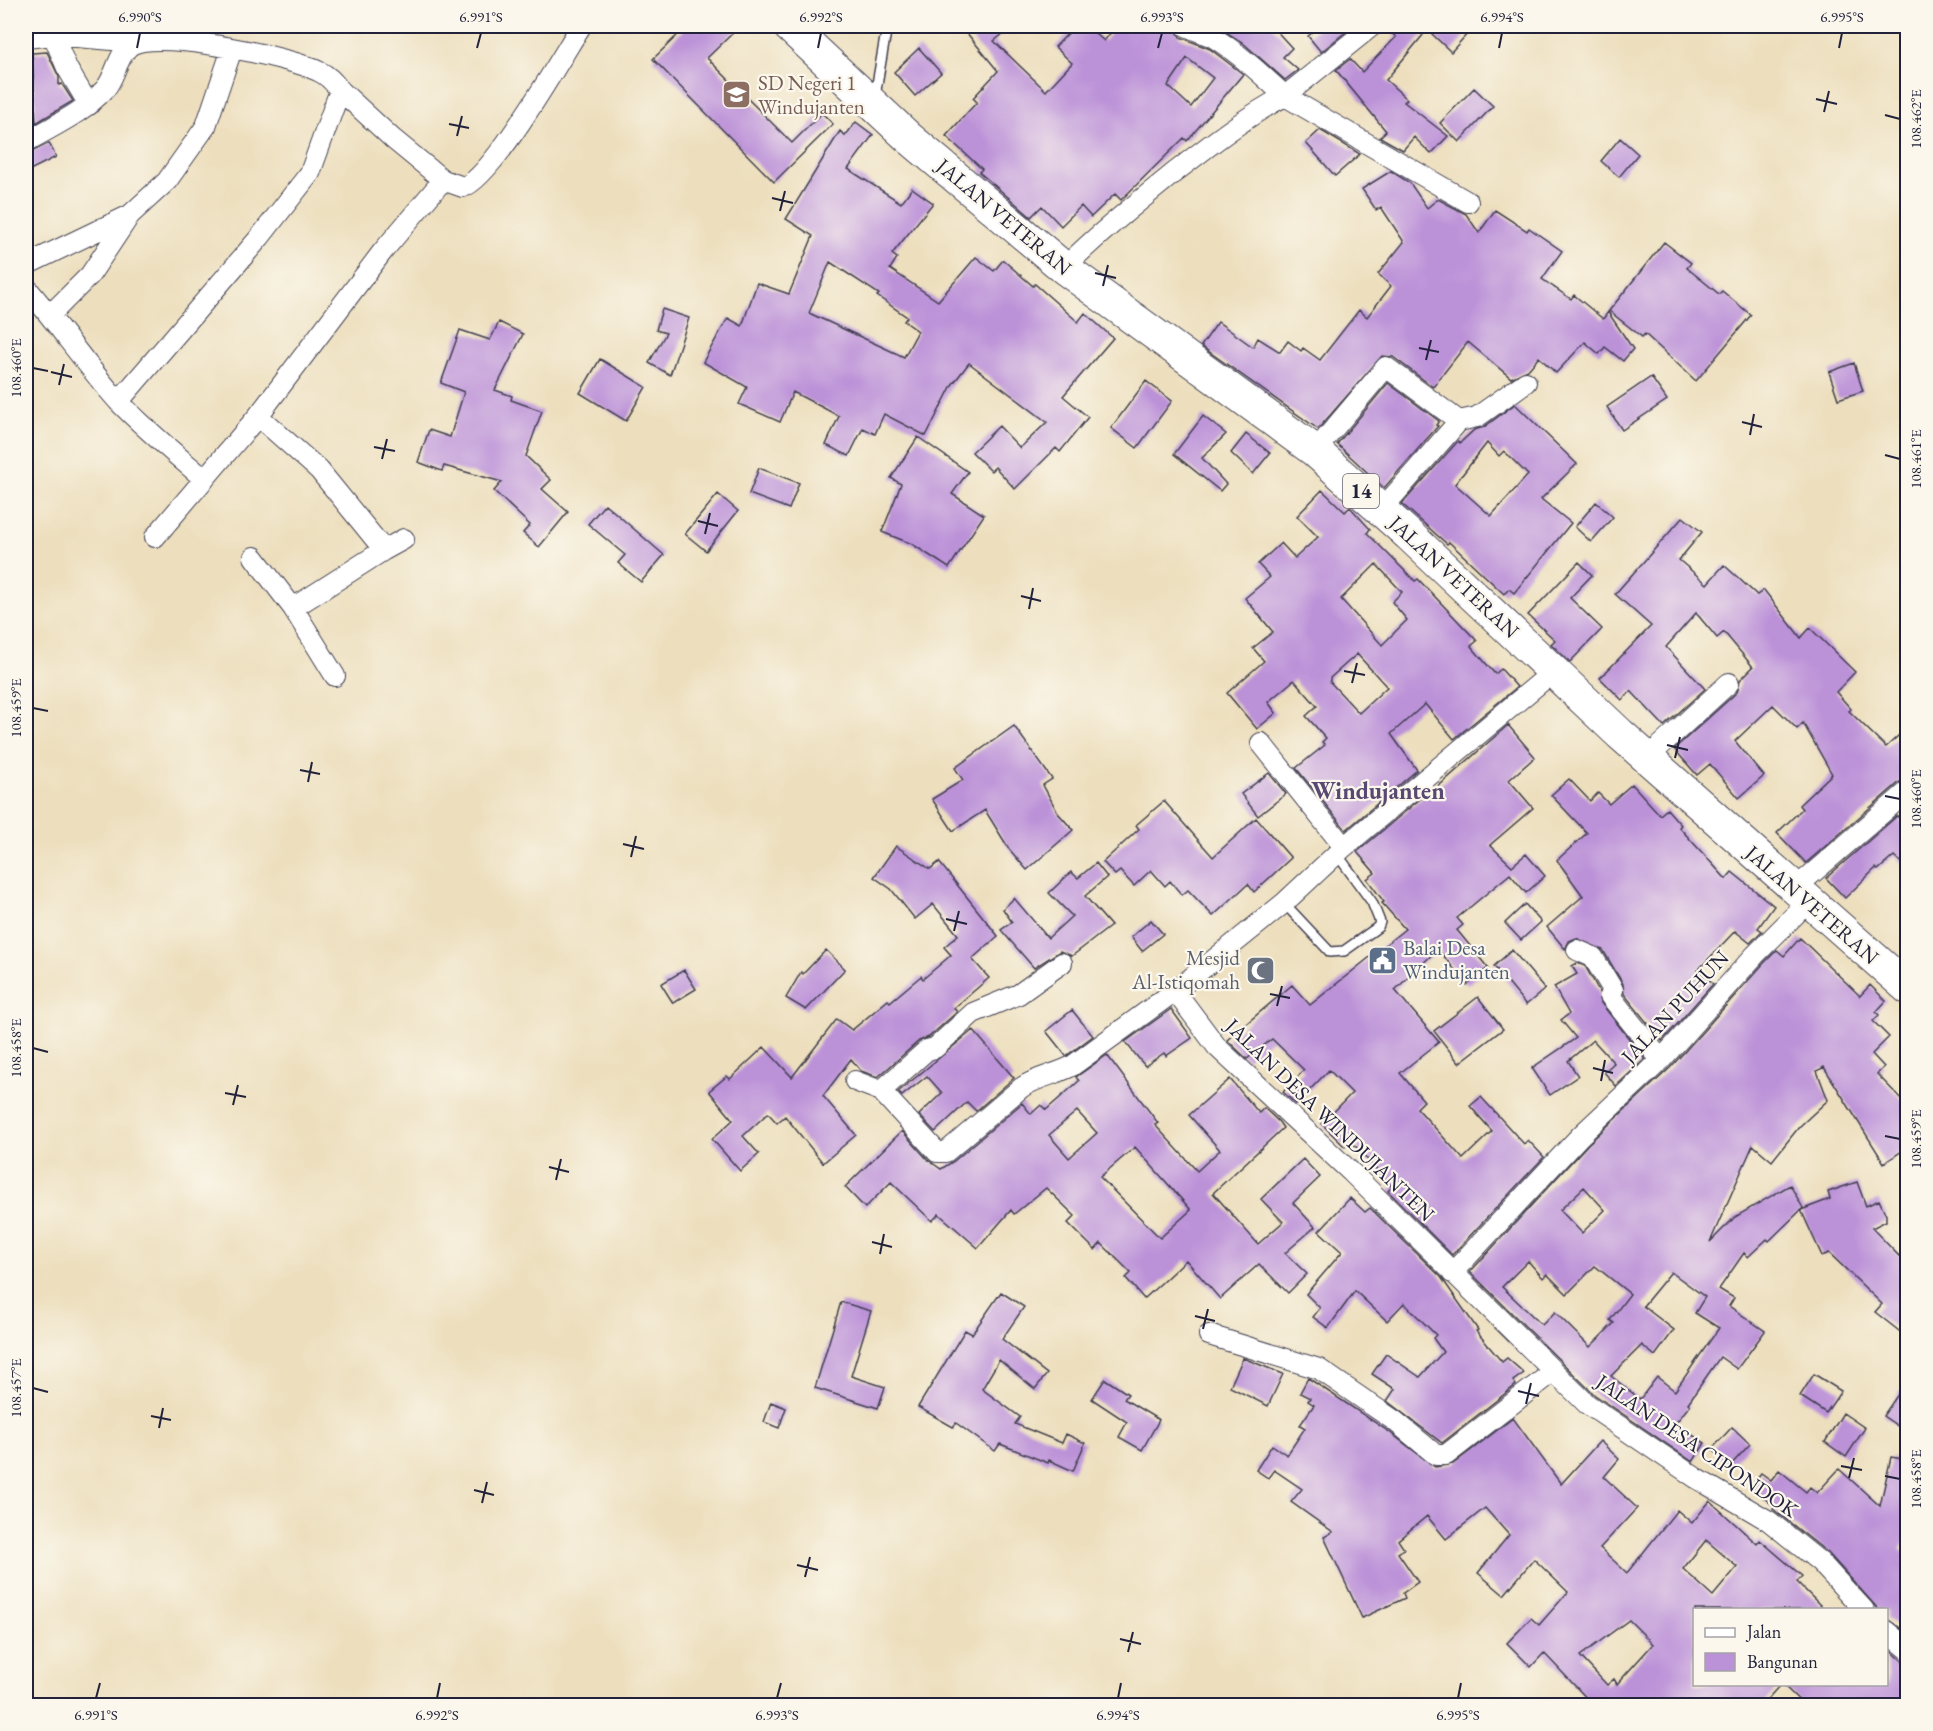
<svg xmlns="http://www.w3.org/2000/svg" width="1933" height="1731" viewBox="0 0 1933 1731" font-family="'EB Garamond',serif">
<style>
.building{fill:#bb91d8;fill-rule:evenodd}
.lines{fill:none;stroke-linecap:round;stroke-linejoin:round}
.service-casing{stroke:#403e4f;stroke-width:12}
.minor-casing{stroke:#403e4f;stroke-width:22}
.trunk-casing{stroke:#403e4f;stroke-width:34}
.service{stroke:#fff;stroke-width:9}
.minor{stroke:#fff;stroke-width:20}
.trunk{stroke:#fff;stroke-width:32}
.ticks{fill:none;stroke:#22223b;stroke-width:2}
.labels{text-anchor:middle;stroke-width:4.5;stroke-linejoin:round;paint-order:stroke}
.shield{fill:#fbf7ec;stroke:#636270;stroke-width:1.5}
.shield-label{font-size:20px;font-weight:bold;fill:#22223b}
.education-label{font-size:21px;fill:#785e54;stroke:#fbf7ec;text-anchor:start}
.street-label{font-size:21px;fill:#22223b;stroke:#fbf7ec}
.service-label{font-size:21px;fill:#4e5e75;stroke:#fbf7ec;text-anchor:start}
.worship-label{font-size:21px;fill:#5b616d;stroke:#fbf7ec;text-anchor:end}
.quarter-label{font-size:24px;font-weight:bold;fill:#584972;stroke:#fbf7ec}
.neatline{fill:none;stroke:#22223b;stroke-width:2}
.ticks-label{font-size:15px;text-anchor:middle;fill:#22223b}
</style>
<rect width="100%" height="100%" fill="#fbf7ec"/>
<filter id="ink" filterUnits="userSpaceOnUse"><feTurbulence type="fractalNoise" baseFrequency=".0167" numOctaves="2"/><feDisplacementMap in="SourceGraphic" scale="12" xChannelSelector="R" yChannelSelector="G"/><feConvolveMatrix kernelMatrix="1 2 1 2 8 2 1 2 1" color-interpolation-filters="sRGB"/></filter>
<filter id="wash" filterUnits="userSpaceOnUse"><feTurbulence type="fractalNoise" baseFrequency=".008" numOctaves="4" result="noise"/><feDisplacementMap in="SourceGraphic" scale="24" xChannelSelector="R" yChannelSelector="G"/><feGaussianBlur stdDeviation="1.35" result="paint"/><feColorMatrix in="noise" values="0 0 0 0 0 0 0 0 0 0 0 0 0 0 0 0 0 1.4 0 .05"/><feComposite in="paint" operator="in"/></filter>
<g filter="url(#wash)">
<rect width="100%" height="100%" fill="#eddfbe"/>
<g id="blocks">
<path class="building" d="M687 26H740L707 58 792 143 822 113 833 124 774 182 653 59Z
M961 26H1013L994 41 1046 91 1072 63 1055 47 1075 26H1087L1104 41 1116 26H1174L1180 37 1210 49 1243 74 1187 141 1184 138 1121 200 1115 194 1091 217 1081 206 1061 226 1042 206 1031 217 979 172 982 169 946 136 977 102 973 98 998 71ZM1187 58 1213 78 1191 107 1168 86Z
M1216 26H1272L1292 48 1283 57 1298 70 1285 80 1242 42Z
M1321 26H1353L1321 52 1308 36Z
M1384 26H1412L1423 35 1386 80 1407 99 1404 102 1448 136 1431 154 1414 137 1403 150 1380 137 1386 131 1336 70 1350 59 1362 72 1396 37Z
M1440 26H1460L1468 33 1451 52 1432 34Z
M919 48 941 73 915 96 894 72Z
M47 52 59 77V85L62 84 73 101 36 123 32 53Z
M1474 88 1493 106 1459 142 1440 123Z
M26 104 36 123 26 128Z
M856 122 873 135 848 169 901 203 912 188 933 203 892 254 897 258 890 269 938 301 976 257 994 271 1003 260 1033 286 1035 284 1078 322 1085 313 1113 338 1063 396 1088 417 1060 452 1056 448 1015 489 995 467 991 471 972 452 999 426 1020 448 1047 422 969 363 952 385 926 436 884 414 875 434 863 428 849 456 826 445 839 416 835 414 793 392 780 422 739 404 747 387 703 362 728 318 742 326 757 283 789 294 813 236 786 219 840 131 845 136ZM830 262 879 294 877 296 907 317 904 321 918 331 904 357 809 313Z
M1320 130 1360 154 1335 176 1306 143Z
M1620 138 1638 154 1619 177 1601 161Z
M49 143 56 157 26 172V154Z
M1391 171 1410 183 1427 208 1438 199 1466 214 1479 233 1495 210 1527 231 1529 228 1562 251 1542 279 1571 299 1574 295 1603 319 1608 312 1633 349 1623 361 1605 347 1599 354 1585 342 1556 373 1539 357 1528 370 1511 378 1468 342 1433 387 1393 357 1382 356 1318 429 1201 346 1218 322 1253 347 1258 338 1280 352 1288 341 1301 351 1303 348 1320 360 1359 310 1367 317 1391 286 1378 274 1404 242 1381 207 1376 210 1362 189Z
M1664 242 1691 263 1687 268 1719 294 1722 291 1751 315 1696 381 1645 334 1642 337 1609 311Z
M662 309 689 318 670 375 649 363 666 333 656 330Z
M499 322 523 334 495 390 512 396 511 400 542 411 526 456 551 480 542 489 568 512 539 547 523 533 530 525 494 491 502 482 444 466 442 471 418 462 429 430 450 437 464 392 441 383 460 330 490 340Z
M600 359 646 387 626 421 580 393Z
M1854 363 1863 391 1838 399 1829 372Z
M1651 377 1667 400 1622 430 1607 407Z
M1146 381 1172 401 1137 448 1111 428Z
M1388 383 1439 421 1436 425 1438 426 1384 488 1337 444Z
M1515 404 1577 464 1541 499 1571 523 1514 593 1509 589 1504 594 1449 542 1447 544 1402 504 1458 441 1460 443 1474 430 1484 427ZM1487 443 1499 456 1504 451 1528 475 1491 516 1455 484Z
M1203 416 1226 434 1202 458 1226 484 1220 491 1174 454Z
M1246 434 1270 453 1253 474 1231 453Z
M918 437 968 472 952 494 984 515 949 568 912 544 882 532 901 484 891 478Z
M759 468 799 483 789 509 749 494Z
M1322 490 1345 512 1350 507 1370 529 1367 533 1415 581 1418 579 1477 641 1471 646 1495 674 1501 669 1517 687 1454 739 1425 704 1391 734 1417 770 1346 830 1296 768 1325 745 1322 742 1326 738 1306 716 1317 706 1294 680 1268 702 1276 713 1257 729 1227 693 1264 661 1253 648 1273 632 1245 598 1270 577 1258 564 1281 543 1295 558 1318 537 1297 516ZM1376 564 1402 592 1392 602 1407 620 1382 645 1341 599ZM1357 654 1387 687 1359 713 1330 682V678Z
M718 494 738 511 706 551 685 534Z
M1596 502 1613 517 1591 542 1575 527Z
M605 504 664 555 641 582 618 563 625 555 588 524Z
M1683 517 1702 532 1679 560 1707 584 1724 565 1757 595 1764 590 1801 638 1810 628 1855 672 1836 692 1851 709 1849 711 1886 747 1908 727V779L1900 782 1806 863 1777 833 1802 809 1799 805 1832 774 1803 723 1797 729 1773 705 1735 741 1764 776 1739 798 1710 764 1697 775 1674 749 1737 692 1740 680 1753 667 1724 632 1717 638 1696 613 1666 647 1705 689 1664 726 1631 691 1622 700 1600 678 1651 626 1615 594Z
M1579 562 1592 575 1570 598 1602 629 1570 662 1551 644 1555 640 1528 615Z
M1508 725 1535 757 1509 780 1533 808 1490 845 1512 866 1526 854 1545 876 1526 893 1510 874 1457 918 1463 925 1457 930 1488 968 1467 985 1438 949 1395 990 1439 1042 1400 1073 1424 1101 1417 1108 1463 1159 1492 1131 1470 1106 1481 1097 1524 1144 1528 1140 1544 1157 1452 1255 1388 1191 1392 1187 1351 1141 1345 1147 1322 1124 1352 1093 1329 1070 1296 1104 1283 1092 1304 1070 1272 1039 1247 1059 1227 1040 1292 985 1310 1005 1405 929 1382 903 1384 902 1367 879 1375 873 1357 852 1432 789 1433 791Z
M1014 726 1052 779 1043 785 1058 813 1073 830 1027 870 1009 849 985 810 953 831 932 799 963 780 955 768Z
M1269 773 1286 794 1258 816 1241 794Z
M1569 779 1590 801 1598 793 1609 804 1632 784 1660 815 1667 809 1681 825 1679 827 1726 879 1732 872 1774 906 1758 928 1762 931 1750 943 1735 931 1698 970 1713 984 1662 1041 1624 994 1623 984 1603 950 1576 938 1569 941 1565 949 1547 927 1583 896 1557 860 1587 833 1551 795Z
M1164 801 1213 857 1256 818 1291 858 1254 892 1248 884 1213 916 1188 890 1182 895 1170 881 1165 886 1151 870 1134 886 1120 871 1115 875 1103 862 1139 829 1136 825Z
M1897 816 1908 827V869L1894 856 1878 870 1876 868 1845 898 1826 878Z
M896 846 930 869 939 862 998 936 972 959 989 978 954 1008 957 1012 929 1037 919 1041 878 1077 861 1071 851 1059 823 1096 856 1135 823 1163 785 1116 777 1123 768 1113 743 1136 759 1154 740 1171 712 1139 733 1120 709 1091 727 1076 730 1079 764 1047 792 1077 837 1019 852 1030 888 1000 890 1002 921 976 923 979 951 955 944 947 958 935 933 904 915 919 891 889 874 877Z
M1096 863 1107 877 1085 896 1111 926 1072 956 1060 951 1034 968 1001 930 1012 922 1003 909 1014 898 1048 938 1072 916 1049 893 1071 872 1078 878Z
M1525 904 1541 922 1521 940 1505 923Z
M1151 920 1163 934 1142 951 1131 937Z
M1800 938 1860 996 1870 985 1886 1001 1876 1012 1879 1015 1873 1021 1889 1037 1872 1054 1884 1067 1877 1074 1908 1106V1147L1884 1163 1824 1067 1817 1071 1828 1100 1799 1127 1772 1161 1753 1145 1710 1242 1735 1217 1790 1185 1803 1208 1801 1210 1830 1199 1828 1192 1857 1182 1866 1206 1879 1200 1886 1215V1221L1872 1228 1899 1256 1908 1245V1338L1875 1312 1882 1304 1829 1253 1822 1256 1801 1210 1769 1241 1767 1239 1748 1257 1744 1253 1719 1289 1734 1298 1729 1306 1765 1331 1737 1369 1720 1357 1688 1403 1690 1405 1675 1424 1705 1443 1693 1462 1595 1395 1470 1272 1588 1144 1670 1068 1764 963 1777 950 1784 956ZM1584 1187 1605 1210 1582 1233 1560 1210ZM1528 1261 1543 1278 1547 1274 1567 1294 1595 1266 1630 1294 1610 1320 1614 1323 1590 1347 1555 1312 1542 1325 1502 1287ZM1671 1272 1705 1297 1695 1313 1719 1328 1675 1391 1657 1377 1640 1399 1611 1376 1642 1345 1655 1356 1674 1330 1643 1306Z
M826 950 845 969 806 1010 786 998 801 972 803 974Z
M1512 950 1545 989 1526 1005 1494 966Z
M1577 963 1585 966 1599 991 1601 1003 1645 1059 1616 1086 1604 1072 1614 1063 1593 1040 1568 1061 1578 1076 1550 1095 1532 1068 1576 1038 1561 1020 1569 1014 1554 987 1577 974 1572 966Z
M684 970 696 989 673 1003 661 984Z
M1478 997 1503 1029 1459 1063 1434 1031Z
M1171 1009 1192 1038 1166 1056 1164 1053 1145 1066 1125 1042Z
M1072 1010 1093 1036 1066 1056 1046 1031Z
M973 1030 1014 1078 976 1111 967 1102 935 1132 919 1115 942 1093 927 1076 902 1096 898 1092Z
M1107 1055 1158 1123 1155 1125 1197 1171 1220 1150 1189 1115 1230 1079 1259 1113 1264 1108 1279 1122 1283 1128 1213 1193 1258 1244 1283 1222 1261 1199 1303 1159 1320 1177 1293 1203 1315 1227 1285 1253 1307 1274 1288 1293 1259 1264 1220 1299 1186 1260 1144 1299 1126 1278 1131 1273 1101 1243 1095 1250 1068 1223 1075 1216 1046 1188 1014 1214 1011 1210 978 1248 939 1214 932 1221 891 1182 865 1208 845 1187 902 1131 928 1160 941 1169 954 1161 1022 1103 1031 1114 1041 1105 1046 1110 1079 1081 1076 1077ZM1077 1111 1097 1133 1069 1158 1049 1135ZM1135 1147 1191 1210 1160 1238 1100 1177Z
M1350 1198 1365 1212 1370 1208 1441 1277 1478 1330 1476 1331 1502 1362 1507 1358 1524 1373 1513 1381 1516 1385 1442 1443 1387 1401 1395 1389 1372 1374 1386 1354 1420 1377 1443 1352 1433 1338 1436 1335 1404 1303 1387 1321 1355 1291 1328 1328 1313 1317 1320 1308 1306 1294 1342 1252 1319 1231Z
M1001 1292 1024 1307 1002 1339 1047 1374 1035 1389 999 1360 982 1389 1020 1417 1015 1424 1062 1443 1066 1434 1085 1443 1073 1471 1049 1460 1048 1463 1000 1444 995 1451 956 1423 953 1427 918 1407 965 1330 972 1334Z
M841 1302 871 1311 851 1376 885 1387 878 1408 815 1388Z
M1243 1358 1283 1374 1268 1406 1230 1387Z
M1814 1374 1841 1391 1826 1413 1800 1396Z
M1308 1378 1388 1431 1435 1467 1453 1464 1513 1418 1561 1484 1600 1441 1619 1459 1604 1477 1637 1508 1600 1548 1627 1573 1677 1510 1692 1523 1710 1501 1757 1544 1760 1540 1802 1576 1797 1582 1825 1610H1695V1684H1781L1761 1706H1594L1544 1653 1531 1667 1507 1643 1531 1618 1539 1625 1568 1592 1534 1559 1504 1595 1478 1573 1509 1535 1485 1508 1446 1539 1427 1516 1398 1540 1404 1549 1398 1553 1418 1582 1403 1593 1405 1598 1362 1618 1324 1537 1333 1532 1291 1502 1302 1489 1274 1470 1268 1478 1256 1470 1272 1445 1287 1455 1305 1428 1300 1425 1314 1405 1308 1401 1310 1398 1300 1393ZM1706 1540 1737 1567 1713 1596 1683 1569ZM1629 1620 1653 1644 1617 1684 1614 1679 1607 1685 1580 1656Z
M1105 1379 1128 1394 1124 1399 1159 1420 1142 1450 1119 1437 1127 1422 1092 1399Z
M1908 1380V1433L1883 1416Z
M771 1402 786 1408 779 1428 764 1422Z
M1843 1413 1865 1428 1846 1457 1825 1442Z
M1732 1427 1750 1444 1730 1466 1712 1449Z
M1891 1457 1908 1460V1540L1900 1549 1908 1556V1633L1887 1619V1610H1879L1828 1553 1773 1509 1775 1507 1750 1487 1761 1473 1771 1480 1779 1470 1806 1492 1810 1487 1817 1493 1839 1469 1880 1506Z
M1887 1647 1908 1666V1706H1805L1782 1684H1887Z"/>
</g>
</g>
<g filter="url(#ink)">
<use href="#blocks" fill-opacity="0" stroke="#403e4f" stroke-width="1.5"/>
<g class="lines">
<defs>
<path id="service" d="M875 96 887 26
M1284 903 1330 952 1344 951 1378 927 1380 922 1372 902 1337 854"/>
<path id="minor" d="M1186 26C1196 31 1207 34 1216 39 1241 55 1263 76 1285 96L1372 26
M53 35 67 68 89 105
M26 38 53 35 136 42
M26 142C53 126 83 113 105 89 116 77 118 51 133 44 162 30 291 57 320 72 329 76 334 83 340 90
M26 265 130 215 167 181 206 126 232 49
M1064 268C1099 233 1137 203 1175 172 1211 144 1245 117 1285 96L1468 202
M26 287C58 324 85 364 118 401 145 429 174 453 203 478
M51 314 90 275 130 215
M119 401 260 237 310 173 340 90 393 139 443 180
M258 416 319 470 384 550 404 539
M1315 451 1386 367 1459 421
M1382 509 1459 421 1477 417 1526 382
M155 537 258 416 383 251 443 180 463 187C492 179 562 56 581 26
M254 557 293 608 384 550
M293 608 335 676
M1554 671 1344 847 1284 903 1175 991 1217 1047 1352 1173 1587 1404 1696 1478 1769 1521 1820 1562 1864 1610
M1261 743 1344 847
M1647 758 1729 683
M1793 890 1908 791
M1577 950 1593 957 1613 990 1610 996 1661 1060
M855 1081 881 1091 937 1152H946L1021 1088C1036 1077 1055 1075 1072 1066L1175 991
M881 1091 927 1050 935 1048 973 1013 1019 994 1062 963
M1452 1273 1580 1136 1661 1060 1755 955 1808 902
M1209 1335 1319 1369 1395 1421 1436 1455H1446L1553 1372
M1886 1631 1908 1649"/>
<path id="trunk" d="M789 26 908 137 1064 268 1315 451 1409 535 1620 734 1908 988"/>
</defs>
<use href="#service" class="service-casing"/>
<use href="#minor" class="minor-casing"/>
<use href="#trunk" class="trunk-casing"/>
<use href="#service" class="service"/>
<use href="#minor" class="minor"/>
<use href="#trunk" class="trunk"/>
</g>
</g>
<path class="ticks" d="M137 48 140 33M477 48 481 33M818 48 821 33M1158 48 1162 33M1499 48 1502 33M1839 48 1842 33M1816 99 1837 104M1824 112 1829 91M1885 115 1900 119M449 124 469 128M457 136 462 116M772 198 793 203M780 211 785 191M1095 273 1116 278M1103 286 1108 265M1419 348 1439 352M1426 360 1431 340M33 368 48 371M51 372 72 377M59 385 64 364M1742 422 1762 427M1750 435 1754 414M374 447 395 451M1885 455 1900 459M382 459 387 439M698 521 718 526M705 534 710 513M1021 596 1041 601M1029 609 1033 588M1344 671 1365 675M1352 683 1357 663M33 708 48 711M1667 745 1688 750M1675 758 1680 737M300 770 320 774M308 782 312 762M1885 796 1900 799M623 844 644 849M631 857 636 836M946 919 967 924M954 931 959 911M1270 994 1290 998M1277 1006 1282 986M33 1048 48 1052M1593 1068 1613 1073M1601 1081 1605 1060M225 1093 246 1097M233 1105 238 1085M1885 1136 1900 1139M549 1167 569 1172M556 1180 561 1159M872 1242 892 1247M880 1254 884 1234M1195 1316 1215 1321M1203 1329 1208 1309M33 1388 48 1392M1518 1391 1539 1396M1526 1404 1531 1383M151 1416 171 1420M159 1428 163 1408M1841 1466 1862 1470M1885 1476 1900 1479M1849 1478 1854 1458M474 1490 494 1495M482 1503 487 1482M797 1565 818 1570M805 1577 810 1557M1120 1639 1141 1644M1128 1652 1133 1632M96 1698 100 1683M437 1698 440 1683M777 1698 781 1683M1118 1698 1121 1683M1458 1698 1461 1683"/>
<defs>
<symbol id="school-square" viewBox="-11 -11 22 22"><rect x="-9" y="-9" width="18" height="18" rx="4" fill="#8d6e63" stroke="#fbf7ec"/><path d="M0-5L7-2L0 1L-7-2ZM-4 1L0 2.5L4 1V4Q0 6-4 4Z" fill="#fff"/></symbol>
<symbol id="civic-square" viewBox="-11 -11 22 22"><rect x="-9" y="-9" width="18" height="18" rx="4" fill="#5c6f8a" stroke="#fbf7ec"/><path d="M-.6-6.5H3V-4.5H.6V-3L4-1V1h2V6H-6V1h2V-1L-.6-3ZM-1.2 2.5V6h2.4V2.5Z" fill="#fff"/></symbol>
<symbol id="mosque-square" viewBox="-11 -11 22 22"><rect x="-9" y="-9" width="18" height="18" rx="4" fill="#6b7280" stroke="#fbf7ec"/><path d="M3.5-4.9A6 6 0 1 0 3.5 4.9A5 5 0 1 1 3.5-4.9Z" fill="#fff"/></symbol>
</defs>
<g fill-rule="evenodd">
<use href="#school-square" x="720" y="78" width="33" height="33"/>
<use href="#civic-square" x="1366" y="944" width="33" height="33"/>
<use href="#mosque-square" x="1244" y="954" width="33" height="33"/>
</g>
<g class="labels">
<rect class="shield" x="1343" y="474" width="36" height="34" rx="4.5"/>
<g class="shield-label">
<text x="1361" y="498">14</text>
</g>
<g class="education-label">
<text x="758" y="90">SD Negeri 1<tspan x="758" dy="24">Windujanten</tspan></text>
</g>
<g class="street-label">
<text transform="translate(1004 217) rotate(40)" y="7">JALAN VETERAN</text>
<text transform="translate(1454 577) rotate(43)" y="7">JALAN VETERAN</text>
<text transform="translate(1812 905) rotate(41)" y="7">JALAN VETERAN</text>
<text transform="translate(1675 1007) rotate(-47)" y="7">JALAN PUHUN</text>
<text transform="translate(1330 1120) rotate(44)" y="7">JALAN DESA WINDUJANTEN</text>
<text transform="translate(1697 1446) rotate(34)" y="7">JALAN DESA CIPONDOK</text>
</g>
<g class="service-label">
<text x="1403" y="955">Balai Desa<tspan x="1403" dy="24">Windujanten</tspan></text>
</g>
<g class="worship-label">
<text x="1240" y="965">Mesjid<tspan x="1240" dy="24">Al-Istiqomah</tspan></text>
</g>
<g class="quarter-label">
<text x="1378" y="799">Windujanten</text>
</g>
</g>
<rect width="1933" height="1731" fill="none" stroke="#fbf7ec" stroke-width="66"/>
<rect x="1693" y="1608" width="195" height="78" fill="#fbf7ec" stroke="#a4a2a5" stroke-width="1.5"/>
<rect x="1705" y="1628" width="30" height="9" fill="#ffffff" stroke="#a4a2a5" stroke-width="1.5"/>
<text x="1747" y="1638" font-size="18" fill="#22223b">Jalan</text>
<rect x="1705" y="1653" width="30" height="18" fill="#bb91d8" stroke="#a4a2a5" stroke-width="1.5"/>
<text x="1747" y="1668" font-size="18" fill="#22223b">Bangunan</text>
<rect x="33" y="33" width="1867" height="1665" class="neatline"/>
<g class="ticks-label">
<text x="140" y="22">6.990°S</text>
<text x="481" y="22">6.991°S</text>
<text x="821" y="22">6.992°S</text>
<text x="1162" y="22">6.993°S</text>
<text x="1502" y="22">6.994°S</text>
<text x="1842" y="22">6.995°S</text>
<text transform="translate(1916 119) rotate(-90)" y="5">108.462°E</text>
<text transform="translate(16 368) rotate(-90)" y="5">108.460°E</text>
<text transform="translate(1916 459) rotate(-90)" y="5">108.461°E</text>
<text transform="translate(16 708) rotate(-90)" y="5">108.459°E</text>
<text transform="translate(1916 799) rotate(-90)" y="5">108.460°E</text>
<text transform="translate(16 1048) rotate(-90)" y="5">108.458°E</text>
<text transform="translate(1916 1139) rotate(-90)" y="5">108.459°E</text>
<text transform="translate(16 1388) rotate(-90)" y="5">108.457°E</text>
<text transform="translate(1916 1479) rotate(-90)" y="5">108.458°E</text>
<text x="96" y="1720">6.991°S</text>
<text x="437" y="1720">6.992°S</text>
<text x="777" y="1720">6.993°S</text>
<text x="1118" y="1720">6.994°S</text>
<text x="1458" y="1720">6.995°S</text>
</g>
</svg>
